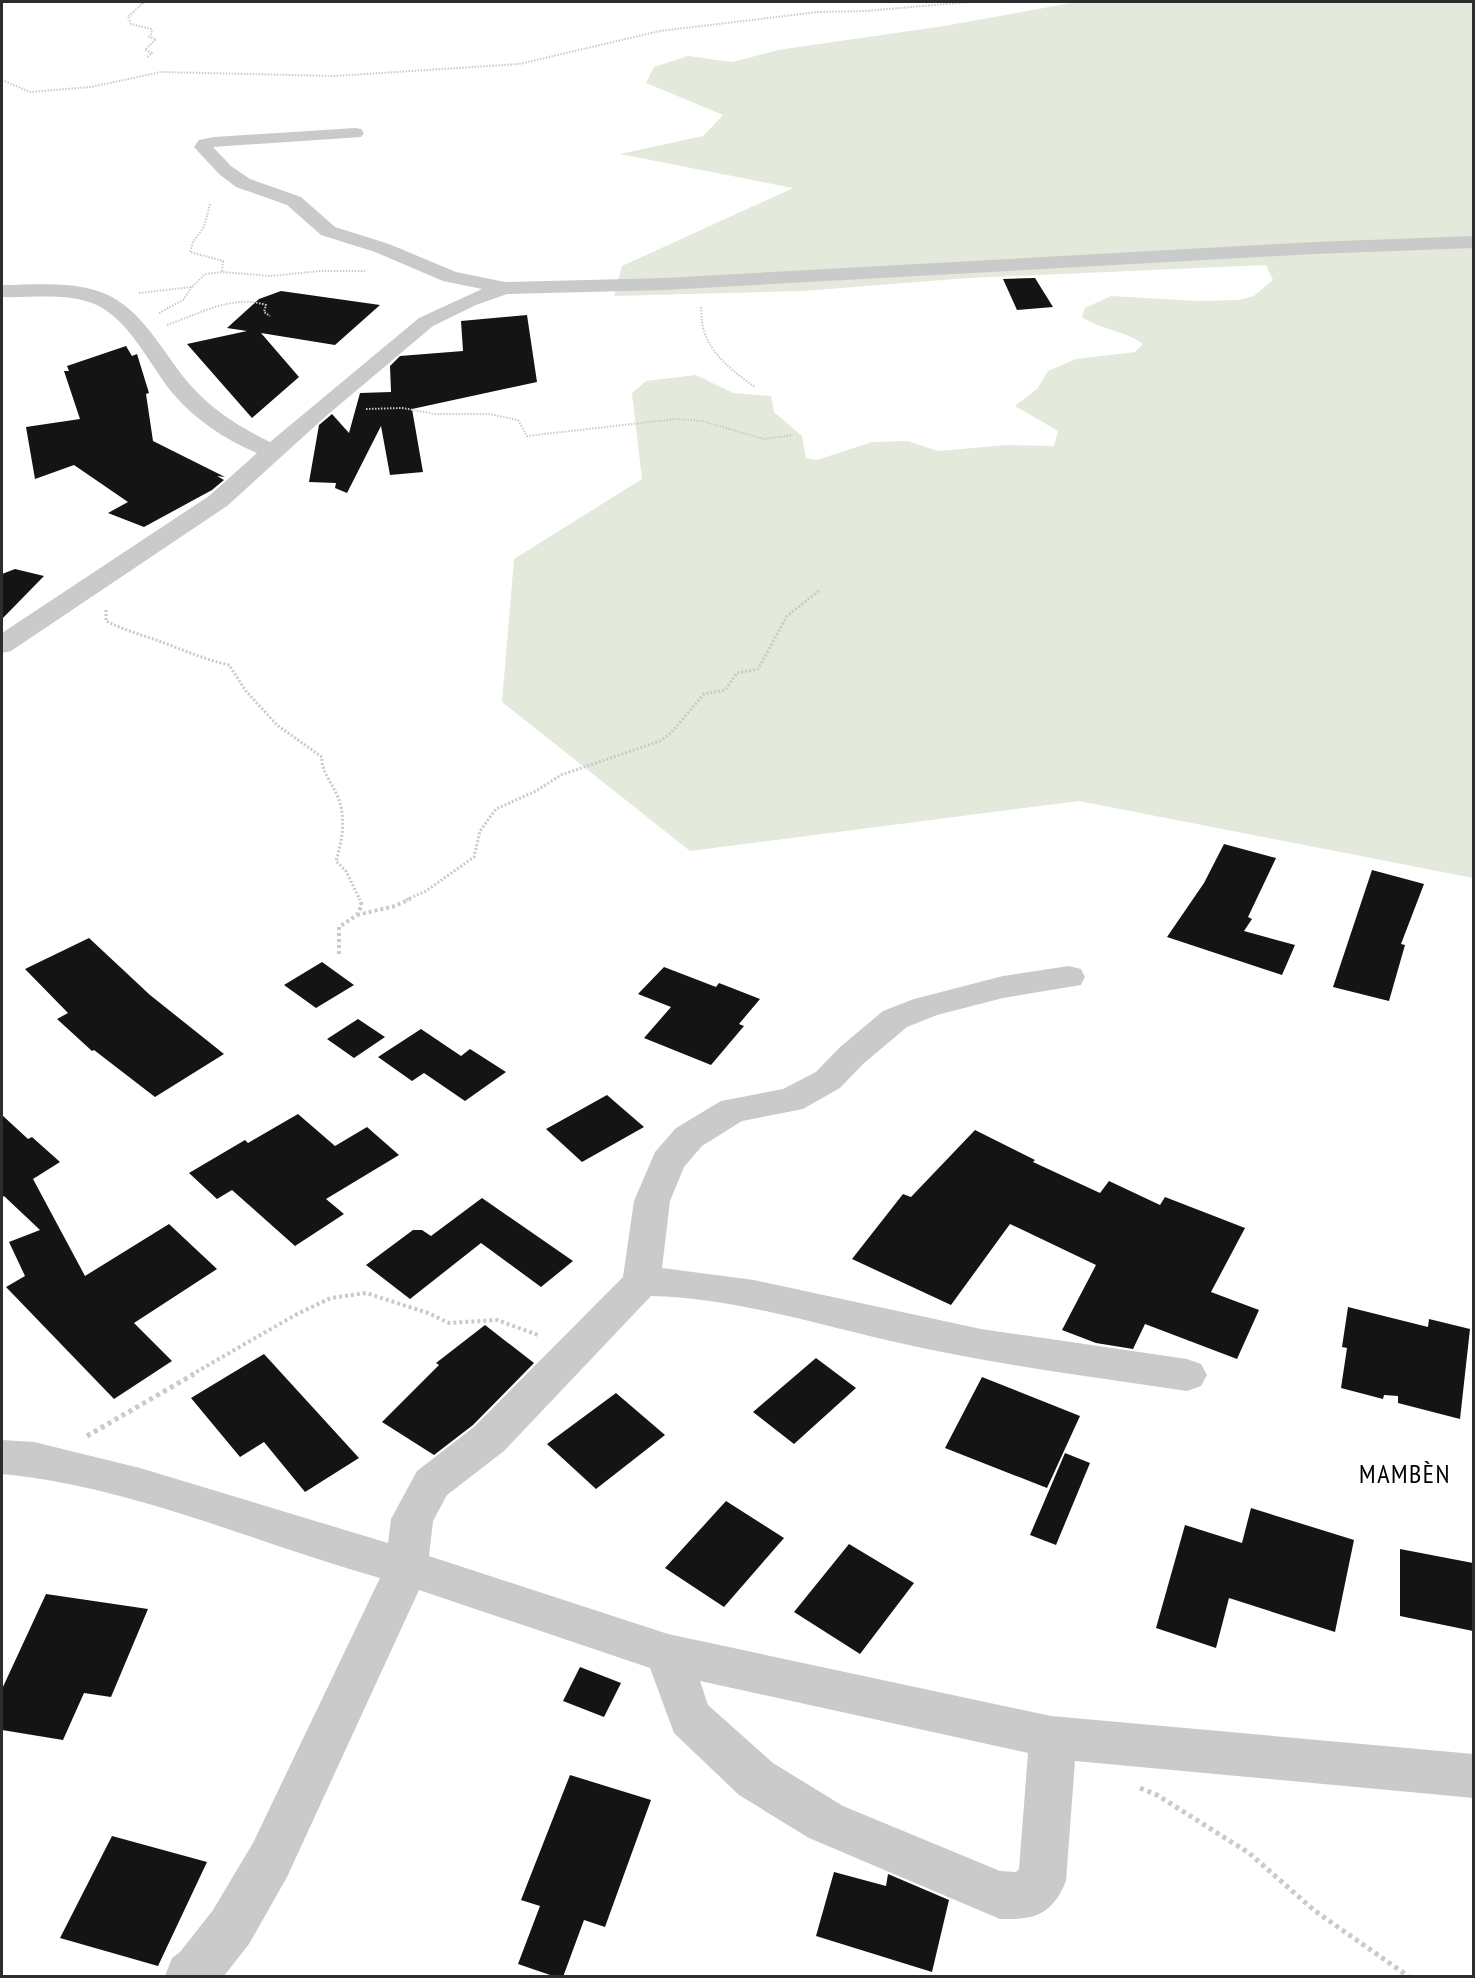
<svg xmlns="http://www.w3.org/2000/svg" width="1475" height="1978" viewBox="0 0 1475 1978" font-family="'PT Sans Narrow',sans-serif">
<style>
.green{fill:#e3eadb}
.building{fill:#141414}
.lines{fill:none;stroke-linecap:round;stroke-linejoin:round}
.path-far3{stroke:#cacaca;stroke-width:2;stroke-dasharray:1.5 1.5;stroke-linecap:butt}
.path-far2{stroke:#cacaca;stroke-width:3;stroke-dasharray:2 2;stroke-linecap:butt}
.path-far1{stroke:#cacaca;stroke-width:4;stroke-dasharray:3 3;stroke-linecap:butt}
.path{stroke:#cacaca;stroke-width:5;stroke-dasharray:4 4;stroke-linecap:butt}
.minor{fill:#cacaca;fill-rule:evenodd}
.labels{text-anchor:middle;stroke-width:6;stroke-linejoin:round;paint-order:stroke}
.near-quarter-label{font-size:26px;letter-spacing:1.5px;fill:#000;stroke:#fff}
</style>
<rect width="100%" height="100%" fill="#fff"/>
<path class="green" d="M1077 2H1473V878L1079 801 690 851 502 702 514 559 642 479 632 393 646 381 696 375 733 393 771 396 774 412 802 436 806 458 817 460 872 442 908 441 938 451 1007 445 1054 446 1058 431 1015 406 1037 389 1048 371 1076 359 1135 352 1143 344C1124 330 1101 330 1082 317L1085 308 1111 296 1198 301 1239 300 1254 296 1273 280 1266 265 968 278 803 291 614 296 622 266 793 188 620 154 703 136 723 115 646 83 654 67 688 56 732 62 778 50 944 26Z"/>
<path class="building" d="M1035 278 1053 307 1017 310 1003 279Z
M281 291 380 305 335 345 261 333 299 377 252 418 187 344 247 331 227 328 259 299Z
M527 315 537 382 412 409 423 472 390 475 381 426 347 493 335 488 336 483 309 482 319 425 332 414 349 433 360 393 391 392 390 366 400 356 463 351 461 321Z
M126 346 132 356 137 354 149 393 146 394 153 441 225 477 217 476 224 480 212 490 144 527 108 513 128 502 74 465 35 479 26 427 80 419 64 371H69L67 366Z
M15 569 44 576 2 619V574Z
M1224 844 1276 858 1248 917 1252 919 1244 931 1295 945 1282 975 1167 937 1204 883Z
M1372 870 1424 884 1401 944 1405 945 1389 1001 1333 987Z
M89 938 150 995 224 1054 155 1097 94 1050 92 1051 57 1019 68 1013 25 969Z
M322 962 354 985 316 1008 284 985Z
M664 967 716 987 719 983 760 999 739 1024 744 1026 711 1065 644 1038 671 1007 638 994Z
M358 1019 385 1037 354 1058 327 1039Z
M421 1029 461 1056 470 1049 506 1072 465 1101 424 1073 412 1081 378 1057Z
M607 1095 644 1127 582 1162 546 1129Z
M298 1114 335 1146 367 1127 399 1155 326 1199 344 1214 295 1246 232 1190 217 1199 189 1173 245 1140 248 1143Z
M2 1115 28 1139 32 1137 60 1162 33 1179 85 1276 169 1224 217 1269 134 1323 172 1361 114 1399 6 1287 25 1276 9 1242 40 1230 4 1196 2 1198Z
M975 1130 1035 1160 1033 1162 1100 1193 1109 1181 1160 1205 1165 1197 1245 1228 1211 1292 1259 1310 1237 1359 1145 1324 1133 1349 1096 1343 1062 1330 1096 1265 1010 1224 951 1305 852 1259 903 1194 911 1197Z
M482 1198 573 1261 541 1287 481 1243 410 1299 366 1265 413 1230H422L431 1236Z
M1348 1307 1428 1327 1429 1319 1470 1329 1460 1419 1398 1403V1396L1384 1395 1383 1399 1341 1388 1347 1348 1342 1347Z
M485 1325 534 1363 473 1425 434 1455 382 1422 439 1365 436 1363Z
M264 1354 359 1458 305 1492 264 1442 240 1457 191 1398Z
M816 1358 856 1388 794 1444 753 1412Z
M982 1377 1080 1416 1047 1488 945 1448Z
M616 1393 665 1435 596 1489 547 1444Z
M1065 1453 1090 1463 1056 1545 1030 1535Z
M726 1501 784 1538 724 1607 665 1568Z
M1251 1508 1354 1540 1335 1632 1229 1598 1216 1648 1156 1628 1185 1525 1242 1543Z
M849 1544 914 1583 860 1654 794 1612Z
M1400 1549 1473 1563V1631L1400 1616Z
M46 1594 148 1609 111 1697 84 1693 63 1740 2 1730V1689Z
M580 1667 621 1683 604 1717 563 1701Z
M570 1775 651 1800 605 1927 584 1920 563 1977H556L518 1964 540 1906 521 1900Z
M112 1836 207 1862 158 1966 60 1938Z
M834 1872 886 1886 888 1874 949 1900 932 1972 816 1936Z"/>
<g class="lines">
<path class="path-far3" d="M137 2 143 3 128 17 131 24 151 29 152 33 149 37 156 39 145 50 152 53 146 58
M2 80 30 92 91 87 161 72 335 76 519 64 660 31 818 12 866 11 969 2
M210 204 204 227 193 242 190 252 223 261 222 272
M139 293 192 287 205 274 222 272 270 276 320 271H365
M701 307C702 315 701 323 704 331 712 356 735 373 755 387
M159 313 183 300 192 287
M167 325C199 314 232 294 266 305L264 312 270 316
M366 409 402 408 435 414H489L518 420 527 436 676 419 702 421 764 439 793 435"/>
<path class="path-far2" d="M106 610V621C125 631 147 636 167 644 188 652 207 660 229 665L246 691 277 725 322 757C320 770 335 787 339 800 346 821 342 841 336 861L346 871 360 900
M406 900 426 891 474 857 480 831 496 809 536 791 561 775 660 741 671 733 704 694 725 690 737 673 758 669 787 616 820 590"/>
<path class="path-far1" d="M357 915 395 906 410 899
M339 954V927L357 915 362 905 359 899
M191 1375 297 1314 331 1298 366 1293 428 1313 449 1323 497 1320 538 1335"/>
<path class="path" d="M87 1436 194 1374
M1140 1788 1157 1795 1249 1853 1315 1911 1408 1976"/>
<path class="minor" d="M355 128 361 129 364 133 361 137 213 147 231 166 250 179 301 197 335 227 389 244 456 272 505 282 665 278 1314 242 1474 236V248L1314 254 665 290 507 294 476 305 433 326 325 417 227 506 11 651 2 653V633L209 496 257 453C226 440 197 421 175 396 149 366 129 315 89 302 62 293 29 298 2 297V285C35 285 79 280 110 296 147 315 165 357 192 387 214 411 241 428 270 442L419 318 482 289 443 281 375 252 321 235 287 205 236 187 219 174 194 147 199 140 214 137Z
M1069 966 1081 969 1085 977 1081 985 1003 998 937 1015 907 1027 863 1064 840 1088 803 1109 742 1121 702 1146 684 1167 670 1201 662 1268 754 1280 981 1329 1187 1359 1201 1364 1207 1375 1201 1386 1187 1391C1096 1377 1004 1366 913 1346 827 1328 740 1298 651 1296L504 1451 447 1495 433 1521 429 1556 668 1634 1051 1716 1474 1754V1798L1075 1761 1066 1881C1052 1915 1035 1920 1000 1919L809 1838 739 1795 674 1733 650 1668 419 1590 287 1877 249 1944 224 1976H165L172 1958 180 1952 213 1910 253 1843 380 1578C256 1543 130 1486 2 1474V1440L34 1442 140 1468 388 1543 391 1519 417 1471 474 1427 623 1277 634 1201 655 1152 676 1128 721 1101 783 1089 816 1072 839 1048 883 1011 914 999 1003 976ZM700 1681 1028 1753 1019 1869 1016 1872 1000 1871 843 1806 773 1763 708 1705Z"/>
</g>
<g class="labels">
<g class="near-quarter-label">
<text x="1405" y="1483">MAMBÈN</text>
</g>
</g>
<rect width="1475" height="1978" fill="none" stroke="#2d2d2d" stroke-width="6"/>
</svg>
